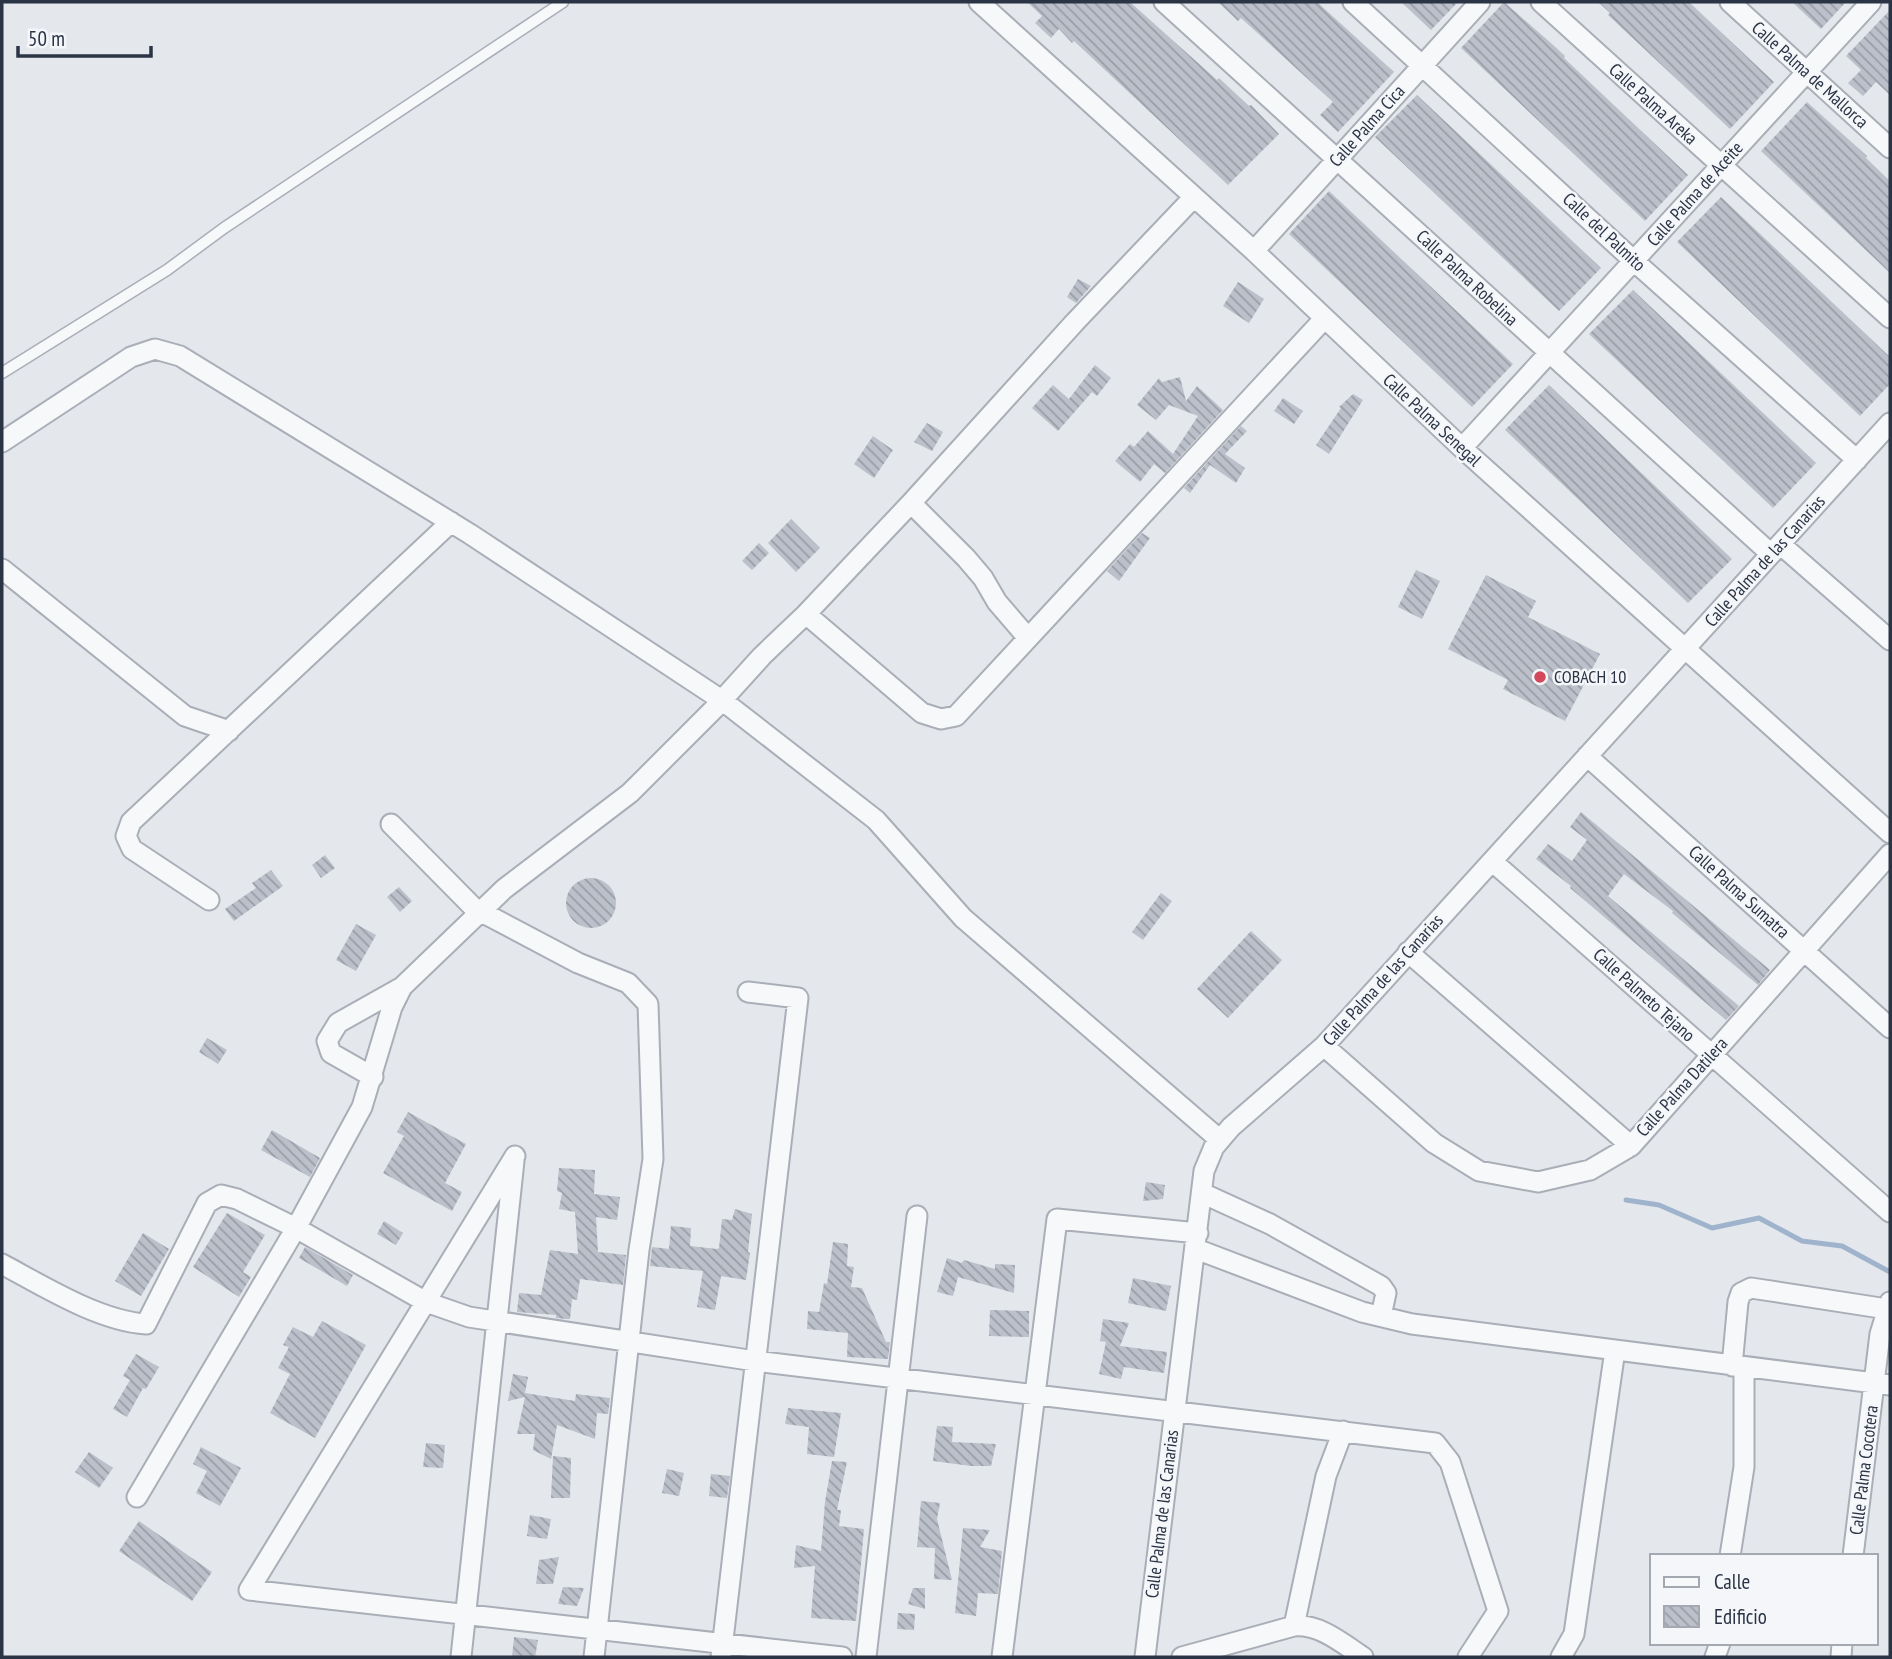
<svg xmlns="http://www.w3.org/2000/svg" width="1892" height="1659" viewBox="0 0 1892 1659" font-family="'PT Sans Narrow',sans-serif">
<style>
.lines{fill:none;stroke-linecap:round;stroke-linejoin:round}
.stream{stroke:#9fb4cc;stroke-width:5}
.building{fill:url(#building-back-hatch)}
.lane-casing{stroke:#a9aeb7;stroke-width:13}
.street-casing{stroke:#a9aeb7;stroke-width:23}
.lane{stroke:#f7f8fa;stroke-width:10}
.street{stroke:#f7f8fa;stroke-width:19}
.poi-dot{fill:#d1495b;stroke:#f4f6f9;stroke-width:2.5}
.labels{text-anchor:middle;stroke-width:5;stroke-linejoin:round;paint-order:stroke}
.street-label{font-size:18px;fill:#2b3445;stroke:#f4f6f9}
.poi-label{font-size:18px;fill:#2b3445;stroke:#f4f6f9;text-anchor:start}
</style>
<defs>
<pattern id="building-back-hatch" width="6" height="6" patternUnits="userSpaceOnUse" patternTransform="scale(1.75)"><rect width="6" height="6" fill="#bbc0ca"/><path d="M-1 5l2 2M0 0l6 6M5-1l2 2" fill="none" stroke="#989da6"/></pattern>
</defs>
<rect width="100%" height="100%" fill="#e4e7ec"/>
<g class="lines">
<path class="stream" d="M1626 1200 1659 1205 1712 1228 1759 1218 1802 1241 1842 1246 1890 1272"/>
</g>
<path class="building" d="M1027 2H1130L1217 80 1219 78 1249 106 1251 105 1279 134 1228 185 1074 41 1072 43 1059 29 1051 38 1035 23 1042 16Z
M1218 2H1317L1394 72 1338 132 1320 115 1333 102 1241 18 1238 21Z
M1401 2H1458L1431 30Z
M1504 2 1551 43 1565 56 1564 58 1688 175 1645 221 1461 48Z
M1598 2H1689L1774 82 1730 129 1608 15 1610 13Z
M1792 2H1846L1821 29Z
M1890 10V95L1876 82 1863 96 1848 83 1861 70 1846 56Z
M1417 95 1601 268 1559 311 1375 137Z
M1807 102 1867 156 1866 158 1890 181V273L1761 151Z
M1329 191 1513 364 1472 407 1289 234Z
M1721 197 1890 357V384L1860 416 1677 242Z
M1078 279 1091 286 1076 303 1067 297Z
M1238 282 1264 299 1249 323 1223 306Z
M1633 290 1816 463 1773 508 1589 334Z
M1095 365 1111 378 1097 396 1092 392 1058 431 1032 408 1053 385 1069 399Z
M1180 377 1186 401 1197 386 1223 410 1165 473 1154 464 1140 482 1115 461 1130 444 1134 447 1148 431 1173 454 1198 416 1169 405 1156 420 1137 405 1159 378 1162 382Z
M1549 385 1732 559 1688 603 1505 430Z
M1353 394 1363 400 1329 454 1316 445 1341 408 1339 407Z
M1283 398 1303 411 1294 424 1274 411Z
M927 423 943 432 932 451 914 442Z
M1241 426 1247 431 1225 454 1245 468 1236 483 1210 465 1190 493 1184 488Z
M873 436 893 450 874 478 854 464Z
M791 519 820 548 796 572 768 543Z
M1142 533 1150 538 1119 581 1107 571Z
M759 543 769 553 752 570 742 561Z
M1416 570 1440 581 1422 619 1398 607Z
M1486 575 1536 601 1528 617 1600 654 1565 721 1503 689 1508 680 1448 649Z
M1581 812 1770 970 1758 985 1672 913 1673 911 1624 874 1608 896 1739 1006 1726 1020 1570 888 1571 886 1536 859 1548 844 1572 861 1587 840 1570 827Z
M325 855 335 868 321 878 312 865Z
M271 870 283 886 234 921 225 909 256 888 252 883Z
M566 903a25 25 0 1 1 50 0a25 25 0 1 1-50 0Z
M399 887 412 901 400 912 387 897Z
M1161 893 1172 901 1143 940 1132 932Z
M356 924 376 935 356 971 336 960Z
M1251 931 1282 960 1228 1018 1197 989Z
M207 1038 227 1050 218 1064 199 1052Z
M408 1112 466 1144 445 1183 462 1192 452 1211 383 1173 404 1136 397 1132Z
M272 1130 320 1158 310 1177 261 1150Z
M559 1168 595 1170 594 1194 620 1197 617 1220 596 1217 598 1252 626 1255 623 1285 580 1279 577 1300 572 1299 570 1319H566L556 1318V1315L517 1312 519 1293 541 1295 550 1250 578 1254 575 1212 559 1209 562 1193 557 1191Z
M1146 1182 1165 1185 1163 1199 1143 1201Z
M735 1209 752 1214 748 1252 750 1253 746 1280 721 1276 715 1310 697 1307 703 1271 650 1266 652 1247 669 1249 671 1226 691 1228 690 1246 717 1249 719 1248 722 1219 732 1220Z
M227 1213 265 1235 243 1272 251 1277 239 1297 193 1267Z
M384 1221 403 1233 396 1245 377 1234Z
M143 1233 169 1249 141 1296 115 1281Z
M833 1242 848 1244 847 1266 854 1267 851 1287 862 1288 886 1342H890L888 1359 847 1357 848 1333 807 1329 808 1311 819 1312 824 1283 827 1284Z
M305 1247 353 1275 347 1286 299 1258Z
M947 1258 962 1263 964 1260 995 1269V1264L1015 1265 1014 1293 958 1277 953 1296 937 1292Z
M1133 1278 1171 1286 1166 1311 1128 1303Z
M990 1310 1029 1311V1337L989 1336Z
M1103 1319 1129 1323 1120 1346 1167 1352 1164 1373 1124 1367 1121 1379 1099 1374 1106 1342 1100 1341Z
M322 1321 366 1345 315 1438 270 1413 290 1374 278 1368 289 1347 283 1345 293 1327 313 1337Z
M136 1354 159 1367 146 1389 143 1388 127 1417 113 1409 130 1380 123 1376Z
M513 1374 528 1377 525 1393 575 1401 576 1394 610 1398 608 1414 597 1413 595 1439 557 1425 551 1459 533 1450 535 1434H517L525 1397 508 1401Z
M788 1408 841 1413 834 1457 807 1454 809 1427 785 1424Z
M937 1426 953 1427 952 1442 996 1444 991 1466H971L933 1461Z
M426 1443 445 1445 443 1468 423 1467Z
M201 1447 241 1468 220 1506 196 1493 207 1471 193 1464Z
M89 1452 113 1468 99 1488 75 1472Z
M553 1456 571 1458 570 1498H551Z
M832 1461 847 1462 837 1510H841L839 1526 864 1529 856 1621 811 1618 815 1566 794 1568 796 1545 821 1551 825 1502Z
M667 1469 684 1473 679 1496 662 1493Z
M711 1474 730 1476 727 1498 709 1496Z
M921 1501 940 1503 937 1519 952 1580 934 1579 935 1548 917 1547Z
M530 1515 551 1519 547 1539 527 1536Z
M139 1521 212 1572 192 1601 119 1551Z
M963 1528 990 1530 980 1547 1002 1551 998 1594 978 1593 976 1616 955 1613Z
M559 1557 553 1584H536L539 1560Z
M563 1587 584 1588 577 1606 558 1604Z
M913 1588H925V1609L908 1604Z
M898 1613 915 1614 914 1630 897 1629Z
M514 1637 538 1640 535 1657H512Z"/>
<g class="lines">
<defs>
<path id="lane" d="M2 373 167 270 224 228 563 2"/>
<path id="street" d="M979 2 1254 251 1462 448 1890 833
M1164 2 1771 554
M1353 2 1634 261 1857 460
M1541 2 1890 318
M1730 2 1890 148
M1254 251 1480 2
M2 442 131 357 155 349 180 356 470 534 723 701 876 820 963 918 1220 1140
M1462 448 1871 2
M911 503 966 558 983 578 997 602 1028 638
M1780 544 1890 640
M2 569 185 716 229 731
M806 614 922 713 941 719 956 716 1324 319
M1587 756 1890 1028
M391 824 474 908 578 963 628 983 648 1004 653 1159 639 1250 594 1657
M1492 861 1890 1212
M209 900 132 849 126 836 131 822 451 522
M1408 952 1631 1146
M1324 1046 1434 1143 1479 1171 1538 1182 1590 1170 1631 1146 1890 854
M373 1077 331 1053 327 1041 338 1023 402 987
M515 1156 249 1590 842 1657
M1202 1193 1270 1224 1381 1286 1386 1293 1381 1316
M1196 1249 1362 1312 1412 1324 1890 1385
M2 1264C43 1286 99 1321 146 1324L207 1203 221 1195 237 1199 296 1228 426 1302 469 1317 755 1361 1435 1443 1450 1462 1498 1611 1468 1657
M1732 1366 1738 1302 1741 1293 1751 1288 1887 1309
M137 1497 296 1228 362 1107 392 1007 402 987 504 889 630 793 714 709 762 656 806 614 911 503 1075 322 1193 198
M1730 1556 1744 1467V1367
M1853 1556 1880 1334 1890 1302
M1294 1626 1326 1476 1343 1431
M461 1657 514 1161
M721 1657 798 998 748 992
M866 1657 917 1216
M1002 1657 1057 1219 1198 1233
M1145 1657 1204 1171 1214 1147 1231 1127 1324 1046 1890 423
M1182 1657 1294 1626C1320 1624 1342 1643 1363 1657
M1561 1657 1574 1634 1615 1350
M1715 1657 1720 1643
M1841 1657 1842 1643"/>
</defs>
<use href="#lane" class="lane-casing"/>
<use href="#street" class="street-casing"/>
<use href="#lane" class="lane"/>
<use href="#street" class="street"/>
</g>
<circle class="poi-dot" cx="1540" cy="677" r="7"/>
<g class="labels">
<g class="street-label">
<text transform="translate(1810 75) rotate(42)" y="6">Calle Palma de Mallorca</text>
<text transform="translate(1653 104) rotate(42)" y="6">Calle Palma Areka</text>
<text transform="translate(1367 126) rotate(-48)" y="6">Calle Palma Cica</text>
<text transform="translate(1695 194) rotate(-48)" y="6">Calle Palma de Aceite</text>
<text transform="translate(1604 232) rotate(43)" y="6">Calle del Palmito</text>
<text transform="translate(1467 278) rotate(43)" y="6">Calle Palma Robelina</text>
<text transform="translate(1432 420) rotate(43)" y="6">Calle Palma Senegal</text>
<text transform="translate(1765 561) rotate(-48)" y="6">Calle Palma de las Canarias</text>
<text transform="translate(1739 892) rotate(42)" y="6">Calle Palma Sumatra</text>
<text transform="translate(1383 980) rotate(-48)" y="6">Calle Palma de las Canarias</text>
<text transform="translate(1644 995) rotate(42)" y="6">Calle Palmeto Tejano</text>
<text transform="translate(1682 1087) rotate(-48)" y="6">Calle Palma Datilera</text>
<text transform="translate(1864 1470) rotate(-83)" y="6">Calle Palma Cocotera</text>
<text transform="translate(1162 1514) rotate(-83)" y="6">Calle Palma de las Canarias</text>
</g>
<g class="poi-label">
<text x="1554" y="683">COBACH 10</text>
</g>
</g>
<rect width="1892" height="1659" fill="none" stroke="#2b3445" stroke-width="7"/>
<rect x="1650" y="1554" width="228" height="91" fill="#f4f6f9" stroke="#a4a8b1" stroke-width="2"/>
<rect x="1664" y="1577" width="35" height="10" fill="#f7f8fa" stroke="#a4a8b1" stroke-width="2"/>
<text x="1714" y="1589" font-size="21" fill="#2b3445">Calle</text>
<rect x="1664" y="1606" width="35" height="21" fill="url(#building-back-hatch)" stroke="#a4a8b1" stroke-width="2"/>
<text x="1714" y="1624" font-size="21" fill="#2b3445">Edificio</text>
<path d="M18 46v10h133v-10" fill="none" stroke="#2b3445" stroke-width="3.5"/>
<text x="28" y="46" font-size="21" fill="#2b3445" stroke="#f4f6f9" stroke-width="5" paint-order="stroke">50 m</text>
</svg>
